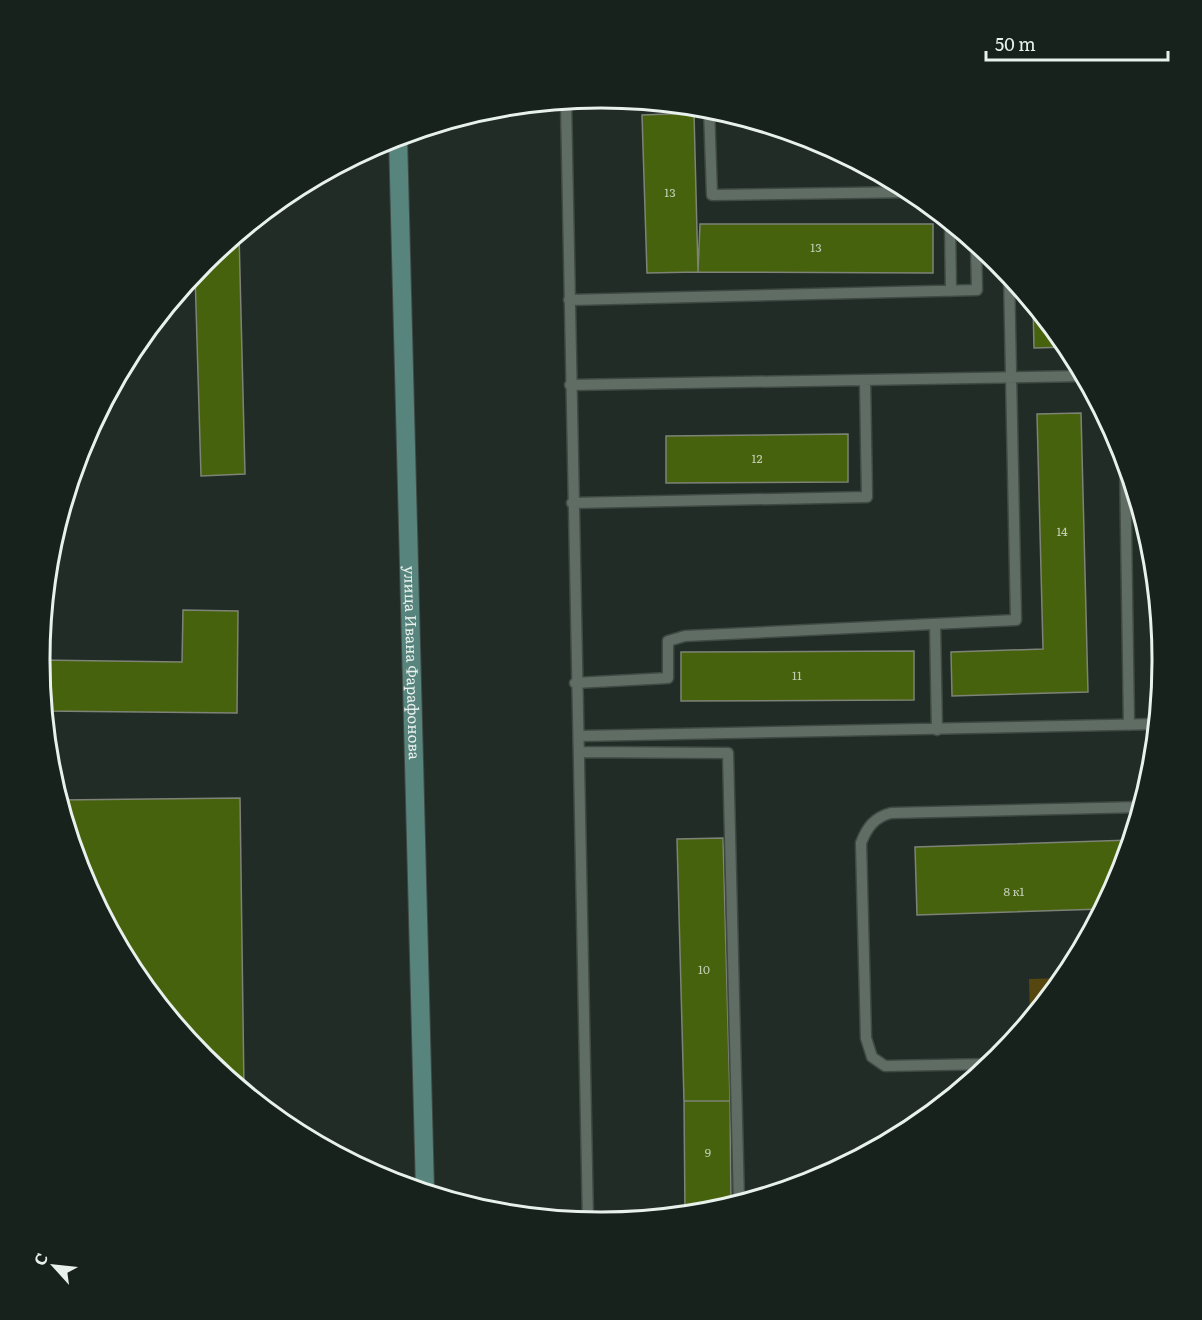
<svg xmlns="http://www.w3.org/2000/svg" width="1202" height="1320" viewBox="0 0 1202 1320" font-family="Literata,serif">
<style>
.green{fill:#564710}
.building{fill:#47620c;stroke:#7e8377;stroke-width:1.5}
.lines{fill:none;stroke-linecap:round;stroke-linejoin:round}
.lane-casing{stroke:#404a44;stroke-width:13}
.secondary-casing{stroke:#404a44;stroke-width:20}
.lane{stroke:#606d65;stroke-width:10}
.secondary{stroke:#58847e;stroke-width:18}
.labels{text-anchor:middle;stroke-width:6;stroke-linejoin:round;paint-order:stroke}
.number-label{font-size:12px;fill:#c0cdb4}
.street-label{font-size:15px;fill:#e9f1ec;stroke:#17221c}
.rim{fill:none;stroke:#e9f1ec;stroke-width:3}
</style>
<rect width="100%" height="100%" fill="#212c26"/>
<path class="green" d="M1064 978 1030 1019 1029 979Z"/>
<path class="building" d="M694 113 698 272 647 273 642 115Z
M700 224H933V273L698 272Z
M239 234 245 474 201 476 195 273Z
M1033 304 1067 347 1034 348Z
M1081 413 1088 692 952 696 951 652 1043 649 1037 414Z
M848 434V482L666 483V436Z
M183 610 238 611 237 713 44 711 39 660 182 662Z
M914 651V700L681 701V652Z
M240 798 244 1090 203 1057 134 972 82 875 59 800Z
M723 838 730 1101H684L677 839Z
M1131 840 1120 875 1102 909 917 915 915 847Z
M684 1101H730L731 1205 710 1211 685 1214Z"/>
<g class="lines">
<defs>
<path id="lane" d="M566 102 588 1221
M709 109 712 195 913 192
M950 223 951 291
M569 300 977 290 976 244
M570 385 1083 376
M1125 459 1129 725
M572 503 867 497 865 380
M935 624 937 730
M575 683 668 678V641L685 636 1016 620 1009 275
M580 736 1157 724
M580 752 728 753 739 1203
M990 1064 885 1066 872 1057 866 1038 861 843C867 827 875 817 891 813L1141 807"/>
<g id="secondary">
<path id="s1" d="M398 137 425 1191"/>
</g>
</defs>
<use href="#lane" class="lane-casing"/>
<use href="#secondary" class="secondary-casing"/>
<use href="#lane" class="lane"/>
<use href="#secondary" class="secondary"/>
</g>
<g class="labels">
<g class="number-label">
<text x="670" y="197">13</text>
<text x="816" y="252">13</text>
<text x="757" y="463">12</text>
<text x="1062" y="536">14</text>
<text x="797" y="680">11</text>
<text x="1014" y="896">8 к1</text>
<text x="704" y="974">10</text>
<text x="708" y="1157">9</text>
</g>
<g class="street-label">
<text dy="5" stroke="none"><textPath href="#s1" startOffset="526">улица Ивана Фарафонова</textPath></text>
</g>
</g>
<path d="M0 0H1202V1320H0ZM601 108H601A551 551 0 0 1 1152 659V661A551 551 0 0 1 601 1212H601A551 551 0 0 1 50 661V659A551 551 0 0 1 601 108Z" fill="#17221c" fill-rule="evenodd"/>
<path class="rim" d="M601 108H601A551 551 0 0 1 1152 659V661A551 551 0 0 1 601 1212H601A551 551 0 0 1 50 661V659A551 551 0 0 1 601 108Z"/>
<g transform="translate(54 1266) rotate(297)" stroke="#17221c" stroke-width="4.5" paint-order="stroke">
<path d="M0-4.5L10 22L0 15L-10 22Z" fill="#e9f1ec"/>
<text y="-9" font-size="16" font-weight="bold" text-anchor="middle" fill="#e9f1ec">С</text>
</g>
<path d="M986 51v9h182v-9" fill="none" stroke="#e9f1ec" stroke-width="3"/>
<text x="995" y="51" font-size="18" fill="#e9f1ec" stroke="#17221c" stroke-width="4.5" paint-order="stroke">50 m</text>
</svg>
